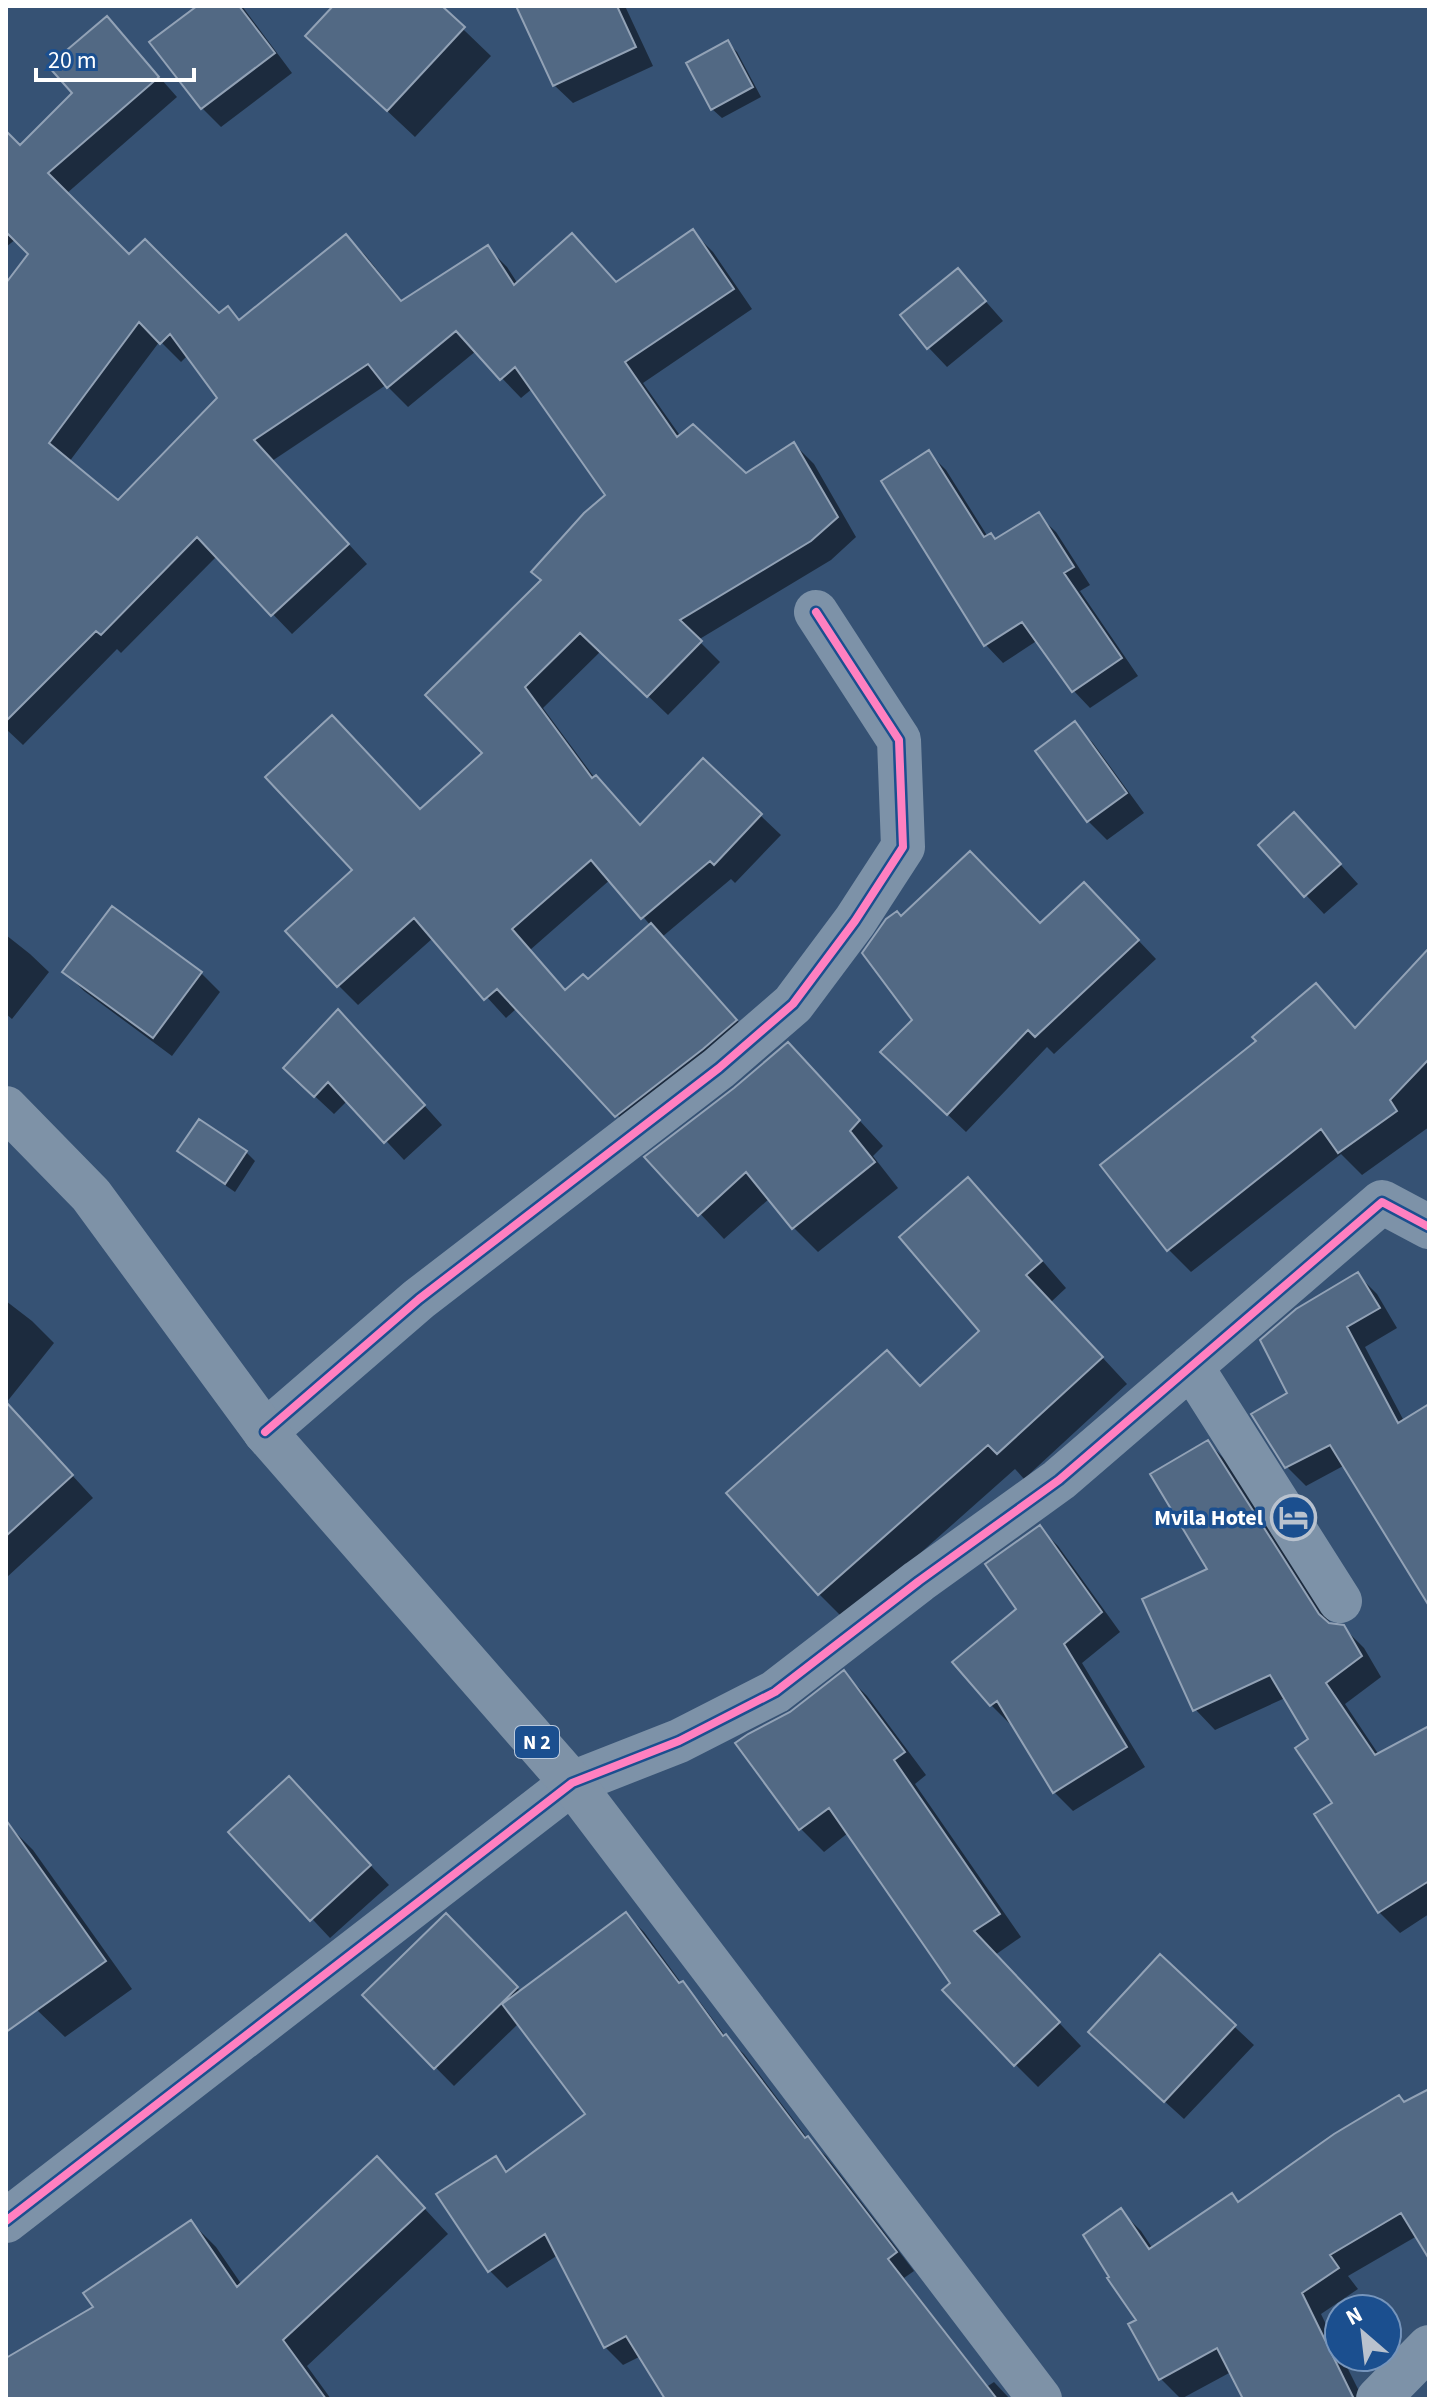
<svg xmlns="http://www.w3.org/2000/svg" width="1435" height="2405" viewBox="0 0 1435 2405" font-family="'Source Sans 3',sans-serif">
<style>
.shadow{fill:#0007;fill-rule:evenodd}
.building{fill:#526984;stroke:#92a2b6;stroke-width:2;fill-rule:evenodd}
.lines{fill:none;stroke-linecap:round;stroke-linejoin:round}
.minor{stroke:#7d92a8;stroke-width:44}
.highway{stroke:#7e92a7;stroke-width:44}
.cycleway-casing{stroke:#1b4f8f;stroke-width:13}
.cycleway{stroke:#ff80c0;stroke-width:8}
.labels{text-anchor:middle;stroke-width:7;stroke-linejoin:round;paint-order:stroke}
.shield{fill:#1b4f8f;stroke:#bbcadd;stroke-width:2}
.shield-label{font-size:20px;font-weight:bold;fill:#fff}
.poi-label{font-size:22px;font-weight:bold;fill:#fff;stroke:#1b4f8f;text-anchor:end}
</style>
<rect width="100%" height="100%" fill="#365274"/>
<path class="shadow" d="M201 6H242L292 73 221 127 202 108 152 43Z
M336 6H439L491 56 415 137 336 63Z
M541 6H625L653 66 573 103 554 85Z
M107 18 177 97 66 194 129 256 219 316 228 309 240 321 346 236 366 256 403 302 488 248 507 267 518 284 617 283 693 232 713 252 752 309 643 383 681 437 746 475 794 444 814 464 856 537 831 560 698 640 720 662 668 715 601 651 543 708 594 777 641 827 703 761 781 835 735 883 731 879 662 937 755 1040 636 1135 517 1008 506 1018 433 938 358 1005 338 985 421 811 485 753 543 581 608 496 533 388 521 398 476 351 408 407 386 385 272 461 367 564 292 634 217 556 121 653 117 649 23 745 6 729V286L31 254 16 239 6 247V146L14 154 75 93ZM160 341 181 362 188 355 220 398 118 503 69 462ZM611 879 651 926 588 981 566 992 530 950Z
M728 43 737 52 761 97 722 118 712 109Z
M958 270 1003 321 947 367 929 348 903 316Z
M929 453 946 470 988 537 996 541 1038 515 1056 532 1090 585 1080 591 1138 676 1090 708 1073 690 1038 640 1003 663 986 645 883 482Z
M1074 724 1093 743 1144 813 1107 840 1088 821Z
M1313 834 1358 884 1324 914 1306 895Z
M1102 902 1156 959 1054 1054 1047 1047 966 1132 901 1070 915 1020 902 918 1040 925Z
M6 935 30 954 49 972 12 1019 6 1014Z
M1429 961V1127L1362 1175 1341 1154 1191 1272 1169 1250 1259 1041 1316 985 1357 1029Z
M65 972 201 973 220 992 172 1056 84 991Z
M357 1031 442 1125 404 1160 348 1100 334 1114 305 1087Z
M812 1069 883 1146 873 1156 898 1188 818 1252 794 1228 770 1198 724 1239 647 1157Z
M180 1151 246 1152 255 1161 235 1192 189 1160Z
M968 1179 994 1205 1066 1288 1051 1302 1127 1384 1024 1479 1015 1469 845 1620 819 1594 921 1388 982 1331Z
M1358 1275 1377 1294 1397 1328 1365 1347 1404 1421 1429 1423V1588L1345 1465 1306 1486 1287 1467 1290 1394Z
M6 1301 32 1321 54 1343 6 1403 93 1498 6 1578Z
M1208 1442 1228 1463 1332 1626 1343 1627 1364 1648 1381 1677 1345 1704 1379 1755 1429 1728V1914L1400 1933 1379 1912 1317 1815 1335 1804 1310 1740 1285 1698 1215 1730 1195 1709 1209 1570Z
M1039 1527 1058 1546 1120 1632 1082 1663 1145 1767 1073 1811 1054 1792 1012 1722 1010 1724 991 1705Z
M844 1673 867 1696 926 1775 915 1784 1021 1937 995 1955 1081 2046 1038 2087 1015 2064 952 1983 848 1833 824 1852 801 1829 738 1744 791 1714Z
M307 1798 389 1885 330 1938 231 1832Z
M6 1823 33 1850 132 1989 65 2037 37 2010 6 1966Z
M626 1914 644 1932 682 1984 700 2002 726 2037 744 2054 808 2139 826 2156 914 2271 904 2278 988 2386 994 2382 1010 2399H667L641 2356 623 2365 605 2347 558 2255 507 2288 489 2270 495 2159 509 2172 588 2115 519 2023 454 2086 364 1995 446 1916 521 1992Z
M1160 1957 1254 2045 1184 2119 1109 2051Z
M1429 2091V2252L1417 2236 1348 2276 1358 2289 1321 2314 1339 2351V2357H1342L1363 2399H1245L1231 2372 1181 2399 1161 2379 1139 2320 1121 2211 1141 2231 1153 2249 1239 2204Z
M402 2184 448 2234 307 2366 331 2399H141L96 2308 191 2222 216 2247 242 2285Z"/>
<path class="building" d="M197 6H239L275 53 201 109 149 42Z
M333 6H442L465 27 387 111 305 36Z
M516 6H617L636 47 553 86Z
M107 16 159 77 48 173 129 254 145 239 219 313 228 306 239 320 346 234 401 301 488 245 514 285 572 233 616 282 693 229 734 289 625 362 677 437 693 424 746 473 794 442 838 517 811 541 680 620 702 641 647 697 580 633 525 687 592 778 596 775 640 825 703 758 762 814 714 865 710 861 641 919 591 860 512 929 565 990 583 974 588 979 651 923 737 1020 703 1049 615 1117 497 989 484 1000 414 918 337 987 285 931 352 870 265 777 332 715 420 809 482 753 425 695 541 580 531 572 584 513 605 495 515 367 500 380 456 331 387 388 368 364 254 440 349 544 271 616 197 537 101 635 96 631 6 721V283L28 254 6 232V131L20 145 72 93 48 66ZM139 322 160 344 170 334 217 398 118 500 49 443Z
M728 40 753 87 711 110 686 63Z
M958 268 986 301 927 349 900 315Z
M929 450 984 537 991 533 995 539 1039 512 1074 567 1064 573 1122 658 1072 692 1022 622 984 646 881 481Z
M1075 721 1127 793 1087 822 1035 751Z
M1294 812 1341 864 1304 897 1258 845Z
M970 851 1040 923 1084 882 1139 940 1035 1037 1028 1030 947 1115 880 1052 912 1020 862 953 886 919 897 911 901 916Z
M112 906 202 972 153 1038 62 972Z
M1429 948V1059L1390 1100 1397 1111 1338 1153 1321 1129 1167 1251 1100 1165 1256 1041 1252 1037 1316 983 1355 1028Z
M338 1009 425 1105 384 1143 328 1082 314 1097 283 1068Z
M788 1042 860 1120 850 1131 875 1162 792 1229 746 1172 698 1216 644 1157 734 1088Z
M199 1119 247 1151 225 1184 177 1151Z
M968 1177 1042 1261 1026 1275 1103 1357 997 1454 988 1445 818 1595 726 1493 887 1350 920 1386 979 1331 899 1237Z
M1358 1272 1380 1308 1347 1327 1398 1423 1429 1404V1606L1330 1445 1285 1468 1251 1414 1287 1393 1260 1340 1296 1309Z
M6 1402 73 1475 6 1536Z
M1208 1440 1319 1614 1329 1623 1344 1625 1362 1656 1326 1683 1375 1755 1429 1726V1881L1378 1913 1314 1814 1332 1803 1295 1748 1308 1739 1270 1675 1193 1711 1142 1599 1207 1569 1150 1474Z
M1040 1525 1102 1612 1064 1644 1127 1747 1053 1793 997 1701 990 1706 952 1662 1016 1609 985 1564Z
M844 1670 905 1752 894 1760 1000 1914 974 1931 1060 2022 1014 2066 942 1990 950 1983 829 1808 799 1830 735 1743 748 1734 790 1712Z
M289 1776 371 1865 310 1921 228 1832Z
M6 1820 106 1961 6 2032Z
M626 1912 679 1983 683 1981 723 2036 726 2034 805 2138 808 2136 897 2252 888 2259 997 2399H665L626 2336 604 2348 545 2234 488 2272 436 2194 496 2156 506 2172 585 2114 502 2004Z
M446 1913 518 1987 434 2069 362 1995Z
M1160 1954 1236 2025 1164 2102 1088 2032Z
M1429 2089V2259L1401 2213 1330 2255 1339 2268 1302 2293 1354 2399H1243L1217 2348 1159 2380 1128 2324 1136 2320 1107 2278 1109 2277 1083 2235 1121 2208 1149 2249 1232 2193 1238 2202 1334 2134 1399 2095 1404 2102Z
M377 2156 425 2208 283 2340 326 2399H6V2358L93 2307 83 2293 191 2220 237 2287Z"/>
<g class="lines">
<path class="minor" d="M1191 1366 1340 1601
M265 1432 419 1299 719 1068 793 1004 855 921 903 847 899 740 816 612
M6 2221 572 1783 679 1741 775 1692 919 1581 1059 1480 1382 1202 1429 1227
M1378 2399 1429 2347"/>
<path class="highway" d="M6 1108 91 1195 265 1432 572 1783 1040 2399"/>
<defs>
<path id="cycleway" d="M265 1432 419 1299 719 1068 793 1004 855 921 903 847 899 740 816 612
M6 2221 572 1783 679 1741 775 1692 919 1581 1059 1480 1382 1202 1429 1227"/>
</defs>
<use href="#cycleway" class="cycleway-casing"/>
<use href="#cycleway" class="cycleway"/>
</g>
<defs>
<symbol id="hotel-ring" viewBox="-11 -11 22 22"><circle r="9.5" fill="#1b4f8f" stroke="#b9c2ce" stroke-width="1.5"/><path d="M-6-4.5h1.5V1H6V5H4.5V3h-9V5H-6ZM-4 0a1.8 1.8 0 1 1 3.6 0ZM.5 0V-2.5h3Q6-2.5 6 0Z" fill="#b9c2ce"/></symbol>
</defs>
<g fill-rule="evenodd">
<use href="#hotel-ring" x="1268" y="1492" width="51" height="51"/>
</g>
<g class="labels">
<rect class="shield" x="515" y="1726" width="44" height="32" rx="6"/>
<g class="shield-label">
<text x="537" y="1749">N 2</text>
</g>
<g class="poi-label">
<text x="1263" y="1525">Mvila Hotel</text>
</g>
</g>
<rect width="1435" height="2405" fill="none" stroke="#ffffff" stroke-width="16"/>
<g transform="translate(1363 2333) rotate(332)"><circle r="38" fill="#1b4f8f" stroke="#7695bc" stroke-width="2"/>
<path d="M0-6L14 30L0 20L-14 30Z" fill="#b9c2ce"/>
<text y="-12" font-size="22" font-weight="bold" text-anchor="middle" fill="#ffffff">N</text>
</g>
<path d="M36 68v12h158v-12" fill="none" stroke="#ffffff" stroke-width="4"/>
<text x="48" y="68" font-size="24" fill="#ffffff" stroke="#1b4f8f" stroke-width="6" paint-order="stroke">20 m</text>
</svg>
